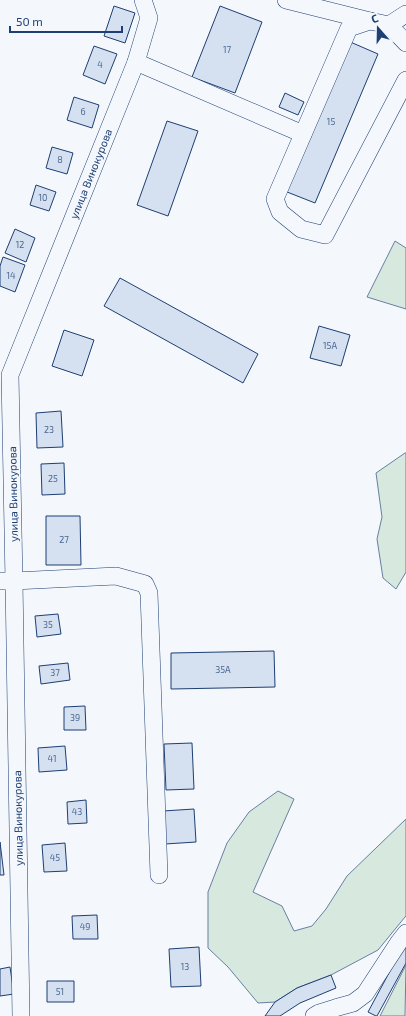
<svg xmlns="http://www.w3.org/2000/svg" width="406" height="1016" viewBox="0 0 406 1016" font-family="'Exo 2',sans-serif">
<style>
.green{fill:#d7e8df;stroke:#687fa3}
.building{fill:#d5e0f0;stroke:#1d3f73}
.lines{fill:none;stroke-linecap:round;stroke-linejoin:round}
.minor-casing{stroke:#1d3f73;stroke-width:18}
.minor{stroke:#f4f7fb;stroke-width:17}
.labels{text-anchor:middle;stroke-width:3;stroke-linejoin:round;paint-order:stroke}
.number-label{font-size:9px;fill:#4b6792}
.street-label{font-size:11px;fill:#1d3f73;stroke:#f4f7fb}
</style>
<rect width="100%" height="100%" fill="#f4f7fb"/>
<path class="green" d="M395 241 406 248V309L367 297Z
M405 453H406V572L396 589 383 578 377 539 382 517 376 473Z
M278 791 294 799 253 892 282 906 294 931 312 926 326 909 347 876 406 819V916L405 917 378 950 331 975 297 988 275 1002 258 1003 228 967 208 948V892L227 843 249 812Z
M406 965 405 1016H380Z"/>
<path class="building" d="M114 6 135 13 125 43 104 36Z
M220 6 262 22 235 93 192 77Z
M348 41 378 54 315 203 282 190Z
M94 46 117 54 105 84 83 75Z
M285 93 304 102 298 115 279 107Z
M74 97 99 105 92 128 67 120Z
M167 121 198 131 168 216 137 205Z
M52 147 73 153 67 174 46 168Z
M36 185 56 192 49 211 30 205Z
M15 229 35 238 26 262 5 253Z
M3 257 25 265 15 292 0 286V266Z
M120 278 258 354 243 383 104 306Z
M319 326 350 335 341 366 310 358Z
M64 330 94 340 82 376 52 366Z
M61 411 63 447 37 448 36 413Z
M64 463 65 494 42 495 41 464Z
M46 516H80L81 565H46Z
M58 614 61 634 37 637 35 616Z
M274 651 275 687 171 689V653Z
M68 663 70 680 41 684 39 666Z
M85 706 86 730H64V707Z
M192 743 194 789 166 790 164 744Z
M65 746 67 770 39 772 38 748Z
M86 800 87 823 68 824 67 802Z
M194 809 196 842 165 844 163 811Z
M0 842 4 875H0Z
M65 843 67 871 44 872 42 845Z
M97 915 98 939H73L72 916Z
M404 945 406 946V963L377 1016H376L368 1012Z
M199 947 201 986 171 987 169 949Z
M10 967 14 994 0 996V969Z
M331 975 336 988 300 1003 280 1016H265L275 1002 297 988Z
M47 981H74V1002H47Z"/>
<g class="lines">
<defs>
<g id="minor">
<path d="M286 0 370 21"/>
<path d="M406 14 389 25 370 21 349 28 275 199 280 212 301 229 325 235 406 80"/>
<path d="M389 25 406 43"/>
<path d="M136 62 303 134"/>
<path d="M0 581H14L116 576 145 584 149 593 159 875"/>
<path id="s1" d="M21 1016 14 581 10 375 136 62 149 18 143 0"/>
<path d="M314 1016 319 1013 335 1008 353 1003 365 994 399 942 406 933"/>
</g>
</defs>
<use href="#minor" class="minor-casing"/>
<use href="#minor" class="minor"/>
</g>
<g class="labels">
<g class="number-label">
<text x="227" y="53">17</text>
<text x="100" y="68">4</text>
<text x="83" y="115">6</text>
<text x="331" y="125">15</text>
<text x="60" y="163">8</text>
<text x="43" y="201">10</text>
<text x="20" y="248">12</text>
<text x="11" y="279">14</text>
<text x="330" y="349">15А</text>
<text x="49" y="433">23</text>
<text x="53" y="482">25</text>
<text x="64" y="543">27</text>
<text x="48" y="628">35</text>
<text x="223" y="673">35А</text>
<text x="55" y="676">37</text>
<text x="75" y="721">39</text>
<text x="52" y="762">41</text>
<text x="77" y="815">43</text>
<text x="55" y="861">45</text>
<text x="85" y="930">49</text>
<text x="185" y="970">13</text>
<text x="60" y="995">51</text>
</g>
<g class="street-label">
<text dy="4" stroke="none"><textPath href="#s1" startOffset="858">улица Винокурова</textPath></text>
<text transform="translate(13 494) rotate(-91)" y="4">улица Винокурова</text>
<text transform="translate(18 818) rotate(-91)" y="4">улица Винокурова</text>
</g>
</g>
<g transform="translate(378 28) rotate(340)" stroke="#f4f7fb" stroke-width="3" paint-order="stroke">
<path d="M0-3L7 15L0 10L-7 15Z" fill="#1d3f73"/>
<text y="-6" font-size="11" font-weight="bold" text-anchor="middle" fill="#1d3f73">С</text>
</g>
<path d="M10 26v6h112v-6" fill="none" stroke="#1d3f73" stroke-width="2"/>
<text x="16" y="26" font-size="12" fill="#1d3f73" stroke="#f4f7fb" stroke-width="3" paint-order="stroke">50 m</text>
</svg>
